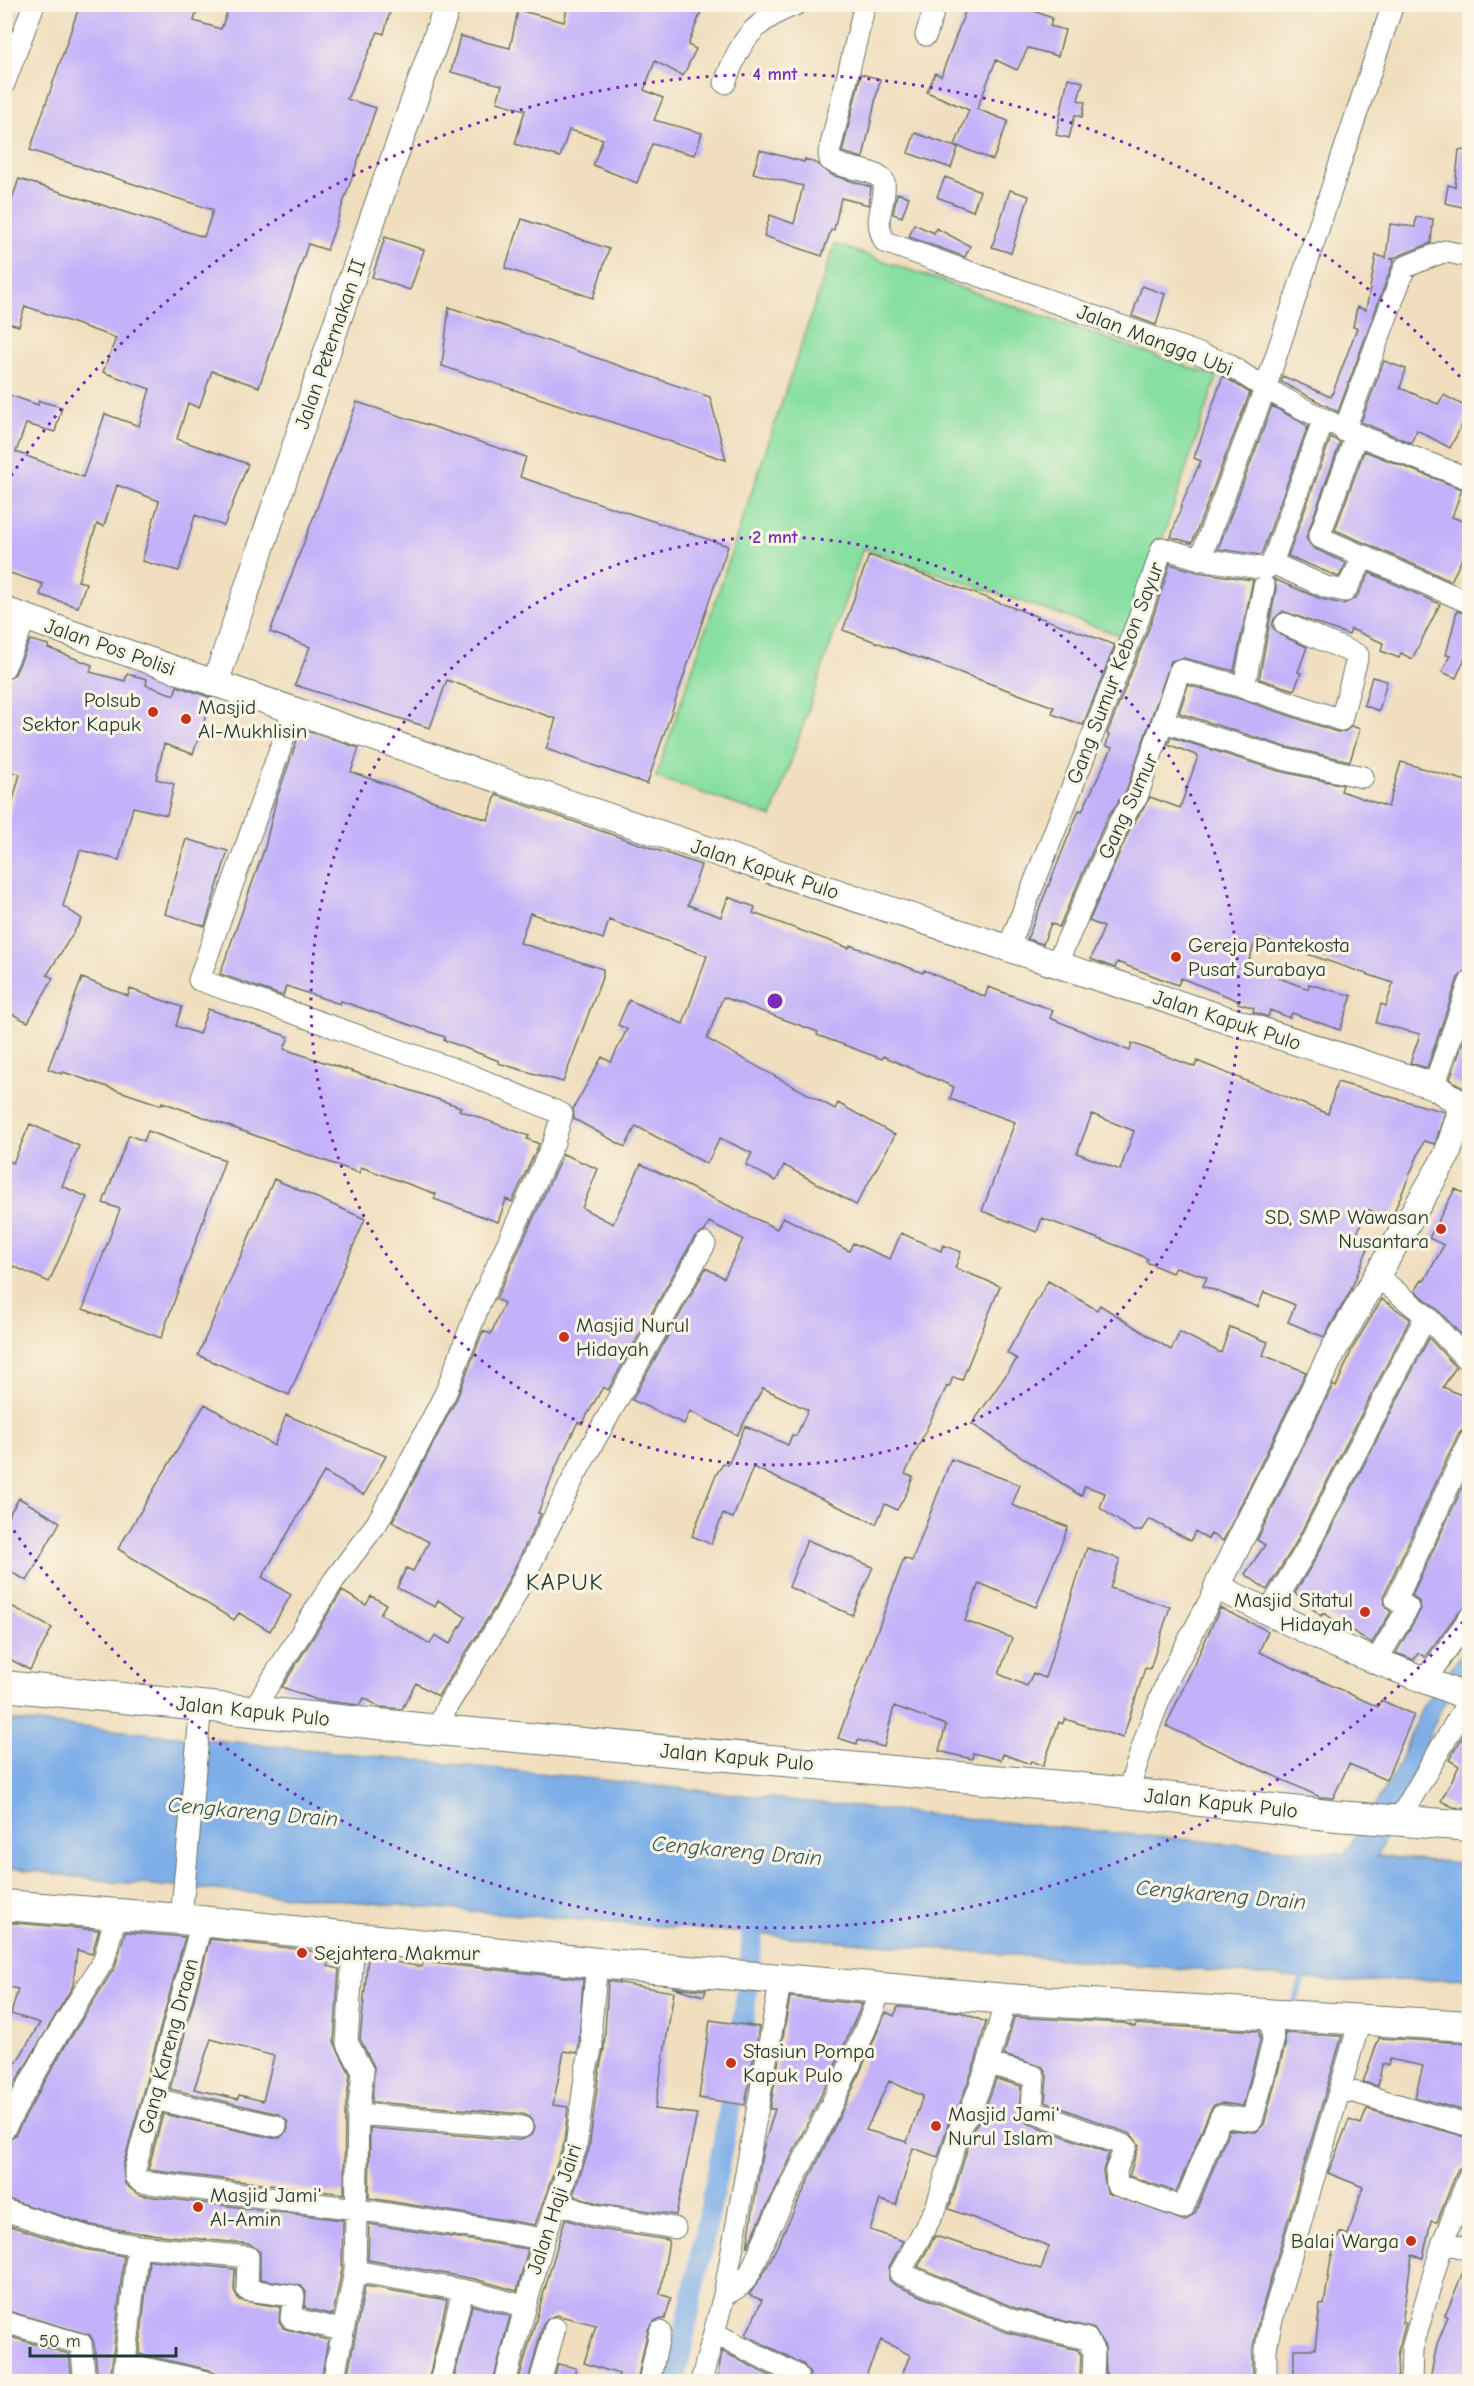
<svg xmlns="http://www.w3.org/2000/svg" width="1474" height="2386" viewBox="0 0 1474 2386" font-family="'Comic Neue',sans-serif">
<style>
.green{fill:#88dfa2;stroke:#548e6b;stroke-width:1.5}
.water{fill:#7daee8;stroke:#4e768e;stroke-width:1.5}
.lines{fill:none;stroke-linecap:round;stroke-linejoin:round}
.stream{stroke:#7daee8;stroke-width:6}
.canal{stroke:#7daee8;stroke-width:21}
.building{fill:#c3b1fa;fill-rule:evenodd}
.minor-casing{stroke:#687564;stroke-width:23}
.tertiary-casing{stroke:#687564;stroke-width:28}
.secondary-casing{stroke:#687564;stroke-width:32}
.minor{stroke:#fff;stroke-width:21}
.tertiary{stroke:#fff;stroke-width:26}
.secondary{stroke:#fff;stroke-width:30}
.ring{fill:none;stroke:#7b2cbf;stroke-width:3;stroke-dasharray:3 6}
.poi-dot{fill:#c8321e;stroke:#fcf5e5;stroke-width:2}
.labels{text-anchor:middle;stroke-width:6;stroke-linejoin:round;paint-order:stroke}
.street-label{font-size:21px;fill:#1f3d34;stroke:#fcf5e5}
.poi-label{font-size:21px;fill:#1f3d34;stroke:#fcf5e5;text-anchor:start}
.water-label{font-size:22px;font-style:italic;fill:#365961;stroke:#fcf5e5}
.quarter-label{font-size:24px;letter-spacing:1.5px;fill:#1f3d34;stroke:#fcf5e5}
.centre{fill:#7b2cbf;stroke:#fcf5e5;stroke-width:3}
.ring-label{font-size:18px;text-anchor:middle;font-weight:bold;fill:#7b2cbf;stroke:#fcf5e5;stroke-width:6;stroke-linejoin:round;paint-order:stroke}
</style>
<rect width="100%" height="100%" fill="#fcf5e5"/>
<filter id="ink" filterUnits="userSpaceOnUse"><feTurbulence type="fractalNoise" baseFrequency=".0167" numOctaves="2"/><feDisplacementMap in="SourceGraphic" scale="12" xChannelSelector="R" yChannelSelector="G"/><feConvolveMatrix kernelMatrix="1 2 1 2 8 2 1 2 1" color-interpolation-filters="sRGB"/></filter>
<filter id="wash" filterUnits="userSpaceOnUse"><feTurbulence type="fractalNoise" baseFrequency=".008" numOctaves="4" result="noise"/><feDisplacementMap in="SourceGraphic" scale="24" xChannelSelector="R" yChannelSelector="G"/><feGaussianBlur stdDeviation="1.35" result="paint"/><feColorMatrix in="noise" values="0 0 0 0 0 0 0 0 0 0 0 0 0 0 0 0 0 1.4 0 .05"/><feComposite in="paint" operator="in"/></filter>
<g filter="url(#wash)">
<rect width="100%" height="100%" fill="#f0debe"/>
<path class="green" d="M835 244 1217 377 1129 638 863 548 772 817 656 777Z"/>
<path class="water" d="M1469 1644V1661L1441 1709 1377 1856 1469 1864V1978L1347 1982 115 1882 5 1867V1720C452 1760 897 1816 1345 1854L1394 1774 1423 1706Z"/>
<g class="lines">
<path class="stream" d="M1293 2007 1305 1971
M1281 2044 1288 2022"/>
<path class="canal" d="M675 2382C705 2224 746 2067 754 1906"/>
</g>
<g id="blocks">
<path class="building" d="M80 4H199L194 21 221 29 230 4H392L384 34 378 32 347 99 376 108 327 250 308 244 259 387 212 371 199 408 188 403 177 439 248 464 224 526 195 515 179 571 142 561 159 501 117 485 104 526 97 524 78 581 86 583 78 607 40 595 43 584 4 571V393L38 405 39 401 62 407 55 432 26 424 16 452 83 477 105 414 139 426 150 389 103 372 116 338 25 306 19 326 4 322V221L19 179 204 237 213 210 30 150Z
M568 4H704L688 45 696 49 683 76 655 61 644 90 663 98 654 120 702 133 695 155 652 144 637 183 593 165 603 139 569 130 560 157 515 144 525 110 497 102 502 85 451 72 460 36 510 48 518 10 564 22Z
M968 4H1016L1052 18 1050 26 1065 30 1058 56 1028 48 1017 70 996 60 977 109 1008 121 993 160 955 145 969 110 927 92 935 73 941 76Z
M861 74 880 79 863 158 842 152Z
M1068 78 1083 82 1078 100 1085 102 1082 117 1075 115 1069 138 1056 135Z
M915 133 958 148 951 168 908 153Z
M760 150 804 162 805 159 818 164 832 175 871 187 869 205 841 198 834 230H831L822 256 764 236 770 215 794 224 803 186 753 173Z
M1459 150 1470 151 1467 208 1445 203 1448 185 1455 187Z
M945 177 980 191 973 211 937 197Z
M1010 190 1029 196 1011 253 992 247Z
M897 193 909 197 902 217 893 214Z
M1416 217 1433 219 1431 243 1391 259 1394 260 1338 412 1281 382 1283 376 1331 397 1357 328 1353 327 1357 307 1366 310 1376 255 1386 258 1390 224 1415 227Z
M522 219 609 249 593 298 505 268Z
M914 224 934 233 936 228 970 246 965 257 909 237Z
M385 237 424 250 410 290 372 277Z
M1142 286 1165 294 1156 325 1132 316Z
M449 307 710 397 726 460 442 366Z
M1384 361 1406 369 1400 388 1438 404 1444 395 1470 409 1450 448 1417 430 1411 443 1361 422Z
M1223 376 1250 393 1192 543 1171 537 1184 498 1201 461 1194 458Z
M357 402 526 457 520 477 728 546 647 784 546 749 556 719 447 680 430 728 295 685 310 647 270 632Z
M1272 406 1308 426 1261 555 1218 549Z
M1331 437 1340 443 1306 538 1313 548 1346 563 1339 577 1288 556Z
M1364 451 1462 489 1452 517 1470 524V557L1464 555 1451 581 1335 530Z
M869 555 1115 645 1083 725 1052 714 1054 707 843 630Z
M1170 564 1198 572 1253 580 1234 671 1183 658 1171 661 1126 791 1108 816 1059 927 1051 923 1043 944 1027 939 1079 810 1082 811 1112 748 1106 746 1109 735 1107 734 1151 623Z
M1370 573 1440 604 1412 659 1401 653 1399 658 1381 651 1383 643 1351 629 1349 635 1283 611 1274 619 1272 626 1280 635 1307 647 1298 672 1301 673 1294 690 1259 679 1276 588 1274 579 1321 599 1343 604 1356 598Z
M1457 611 1470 615V647L1456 678 1442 672 1450 655H1446Z
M30 640 49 645 48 648 92 665 90 672 125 681 127 674 147 679 146 685 174 695 177 686 212 698 193 754 164 744 156 779 174 784 167 815 133 807 119 860 80 850 63 906 82 919 47 975 53 978 28 1022 4 1010V833L20 774 4 770V681L15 674Z
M1372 677 1387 681 1379 711 1364 705Z
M1188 685 1240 699 1337 732H1344L1352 726 1360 729 1350 761 1286 747 1179 713Z
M301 729 359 748 351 772 488 820 496 795 701 865 688 905 721 917 728 897 755 907 753 913 849 948 850 945 923 973 924 970 985 997 988 987 1053 1010 1050 1018 1130 1051 1132 1043 1195 1067 1197 1061 1328 1114 1337 1082 1445 1112 1435 1144 1424 1141 1391 1219 1367 1209 1354 1242 1368 1248 1350 1292 1324 1337 1288 1322 1295 1305 1264 1292 1258 1307 1203 1286 1207 1277 1175 1267 1172 1273 1146 1262 1148 1259 1126 1249 1042 1218 1037 1232 982 1211 1015 1122 950 1099 954 1087 883 1056 882 1059 817 1035 818 1032 723 997 707 1039 835 1109 838 1103 895 1135 856 1205 784 1165 776 1181 746 1165 752 1153 720 1138 707 1164 636 1126 625 1147 574 1119 573 1109 602 1057 611 1062 627 1029 618 1025 629 1000 683 1024 707 956 609 920 603 939 530 913 520 943 603 969V975L563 1082 498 1063 499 1061 444 1040 445 1037 341 1001 340 1004 286 986 283 996 220 974 265 847 276 800ZM1092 1114 1134 1131 1120 1170 1077 1153Z
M1171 737 1279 771 1343 785 1341 791 1388 807 1401 762 1470 782V959L1467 970 1458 978 1427 1068 1410 1063 1420 1034 1376 1023 1381 1004 1386 1006 1393 983 1257 937 1247 966 1280 975 1279 978 1308 989 1309 984 1352 996 1340 1030 1292 1013 1290 1018 1270 1010 1268 1017 1253 1012 1254 1008 1238 1003 1239 1001 1181 978 1178 985 1117 962 1115 968 1091 959 1104 927 1089 921 1131 827 1150 797 1180 808 1198 756 1168 744Z
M186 839 228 851 205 926 165 914Z
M82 978 128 996 130 989 182 1007 176 1026 199 1034 208 1009 289 1037 284 1049 461 1107 459 1110 529 1136 527 1139 539 1144 512 1202 506 1199 498 1222 434 1199 436 1194 361 1167 359 1173 162 1102 161 1105 63 1072 62 1074 48 1069Z
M1470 1022V1093L1450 1079Z
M30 1124 79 1146 62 1186 87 1197 49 1282 4 1262V1159L13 1163Z
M148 1131 225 1160 161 1338 83 1309 120 1209 103 1203 129 1135 144 1141Z
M563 1154 598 1169 582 1208 613 1224 641 1164 777 1229 783 1217 849 1251 853 1243 890 1259 901 1233 941 1251 943 1245 961 1252 955 1268 1000 1286 962 1380 953 1377 949 1387 947 1386 905 1474 913 1477 907 1492 897 1510 885 1504 876 1524 753 1467 733 1518 723 1514 711 1544 692 1536 714 1479 723 1463 728 1465 745 1426 788 1445 792 1435 796 1436 808 1410 763 1388 737 1435 690 1411 684 1424 632 1400 706 1268 724 1278 743 1239 709 1222 705 1231 694 1238 608 1390 603 1387 582 1424 578 1422 555 1469 538 1513 541 1514 495 1607 438 1696 416 1683 402 1709 380 1707 364 1698 359 1705 317 1700 282 1687 342 1591 366 1605 371 1596 386 1604 380 1614 430 1644 435 1635 450 1644 466 1617 438 1600 435 1607 397 1588 406 1568 413 1571 429 1542 392 1522 457 1398 483 1331 491 1334 504 1303 496 1299Z
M274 1179 365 1219 289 1395 198 1355Z
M1455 1189 1470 1196V1344L1435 1307 1415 1291 1422 1280 1424 1281 1444 1245 1429 1238Z
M1048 1281 1097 1310 1100 1305 1171 1350 1180 1332 1221 1353 1230 1327 1268 1342 1263 1355 1306 1372 1223 1541 1211 1534 1208 1539 1195 1531 1191 1541 1149 1519 1141 1531H1134L1100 1508 1105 1493 1085 1486 1081 1496 972 1424 1017 1359 1007 1353Z
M1382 1299 1410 1319 1294 1546 1267 1590 1245 1574 1265 1545 1257 1540 1333 1385 1336 1387 1352 1349Z
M1429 1338 1456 1367 1443 1387 1470 1399V1422L1458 1435 1384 1595 1385 1606 1391 1612 1372 1643 1323 1613 1321 1616 1295 1593 1316 1558Z
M205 1404 274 1446 286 1415 386 1456 364 1495 324 1472 262 1577 291 1595 270 1631 239 1613 234 1620 118 1549Z
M951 1459 1020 1485 1012 1505 1068 1527 1036 1607 979 1583 965 1621 1012 1638 999 1674 1027 1686 1033 1673 1045 1678 1087 1548 1120 1559 1110 1588 1170 1607 1150 1669 1145 1668 1123 1738 1065 1719 1062 1724 1059 1722 1043 1766 1031 1761 1030 1764 1003 1754 1001 1760 973 1753 972 1759 939 1751 946 1725 894 1706 884 1747 858 1740 857 1744 838 1738 904 1558 912 1561Z
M1470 1471V1605L1460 1610 1425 1657 1418 1653 1414 1660 1396 1653 1421 1609 1419 1602 1412 1595Z
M19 1498 60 1522 27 1581 4 1568V1523Z
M807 1540 873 1567 852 1615 789 1587Z
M4 1602 52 1628 30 1670 4 1656Z
M1220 1608 1268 1631 1259 1652 1378 1707 1381 1700 1414 1715 1386 1780 1349 1764 1333 1798 1320 1797 1166 1726Z
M1470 1724V1809L1453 1807 1441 1801 1459 1766 1449 1760Z
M4 1922 99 1930 92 1954 77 1950 73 1986 4 2102V2083L40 2023 11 2014 18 1989 4 1986Z
M125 1932 185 1937 123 2166 125 2184 139 2195 343 2220 342 2270 333 2315 305 2308 306 2292 301 2286 260 2279V2252L250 2244 140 2233 91 2225 4 2198V2142L15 2135 62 2051 115 1967Z
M210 1939 307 1950 331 1956 328 1966 339 1969 334 2042 350 2074 345 2114 344 2194 148 2170 163 2114 273 2138H280L288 2129V2122L279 2114 170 2089ZM211 2039 274 2056 263 2101 239 2095 238 2099 194 2089Z
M368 1957 422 1967 423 1962 583 1979 579 2045 577 2053 564 2051 553 2105 568 2107 564 2144 535 2225 369 2198 370 2128 521 2140 532 2135 535 2127 530 2117 523 2114 372 2102 374 2067 360 2039Z
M608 1981 674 1992 655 2109 697 2114 676 2215 597 2203 573 2195 589 2149 599 2071 604 2049Z
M672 1987 706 1990 704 1996Z
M790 1997 862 2004 830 2077 747 2247 763 2149 775 2109H770Z
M898 2007 960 2012 986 2022 976 2060 960 2104 949 2121 938 2157 913 2148 896 2205 880 2200 870 2230 903 2241 889 2267V2280L895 2285 1006 2332 1078 2350 1081 2355 1080 2377H1070V2382L1018 2376V2382H899L910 2355 881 2340 863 2382H808L810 2374 803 2364 746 2335 762 2300 749 2295 765 2271 853 2088 886 2012 894 2016ZM889 2081 923 2096 907 2142 866 2130Z
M1014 2017 1124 2023 1135 2027 1136 2024 1259 2031 1260 2041 1243 2106 1222 2103 1214 2105 1210 2111 1176 2192 1129 2176 1139 2145 1131 2134 1045 2102 1047 2076 1043 2067 1004 2055Z
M710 2020 759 2027 745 2105 699 2098Z
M1285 2033 1342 2036 1259 2319 1253 2347V2378L1247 2377 1246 2382H1130L1106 2375 1105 2347 1094 2329 1015 2308 918 2267 935 2236 1041 2269 1049 2246 949 2209 973 2130 983 2115 996 2079 1021 2086 1019 2111 1027 2123 1109 2153 1103 2171 1107 2193 1185 2221 1195 2213 1229 2130 1256 2132 1264 2124 1285 2045Z
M1379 2038 1470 2043V2076L1465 2111 1415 2097 1423 2066 1390 2059 1388 2065 1382 2064 1378 2086 1363 2082Z
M1367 2109 1470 2138V2161L1458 2169 1437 2222 1431 2221 1423 2258 1412 2255 1402 2323H1406L1397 2355 1398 2382 1294 2380V2349H1315L1320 2304 1324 2305 1331 2258 1340 2232 1348 2235 1363 2187 1328 2173 1349 2120 1361 2124Z
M1470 2210V2230L1462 2228Z
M565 2219 592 2228 669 2240 660 2294 671 2298 665 2319 656 2320 648 2329 637 2382H617L619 2374 584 2363 596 2325 556 2315 547 2319 543 2324 528 2382H518Z
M4 2224 84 2249 124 2256 110 2382H98L94 2343 90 2335 4 2310Z
M369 2224 528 2249 517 2291 475 2279 368 2260Z
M149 2260 235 2269 234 2290 239 2300 280 2307 279 2322 283 2328 328 2340 321 2382H219L216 2373 210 2370 139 2354Z
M1467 2262 1470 2263V2380L1430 2379 1437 2344 1448 2317 1445 2316Z
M365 2286 447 2300 428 2382H346Z
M472 2305 510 2316 493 2382H453Z
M4 2335 69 2354 72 2382H4Z
M722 2351 782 2382H717Z
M558 2364 576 2368 573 2382H553Z"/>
</g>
</g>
<g filter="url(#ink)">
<use href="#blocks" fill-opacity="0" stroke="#687564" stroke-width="1.5"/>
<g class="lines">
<defs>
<path id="minor" d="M865 4 829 153 830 160C846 171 871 167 884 181 887 206 871 216 885 242L1228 364C1304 417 1383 446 1470 479
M926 35 936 4
M725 83C740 40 753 21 797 4
M4 84 34 4
M1344 431 1405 267 1445 251 1470 257
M1356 436 1319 537 1470 603
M1200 559 1266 569 1272 563 1323 421
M1272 563 1326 587 1345 591 1365 556
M4 668 26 617
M1244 687 1264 586
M1164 722 1283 759 1363 777
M1008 949 1139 618 1162 548 1200 559 1265 389 1393 4
M1056 965 1120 821 1137 797 1180 670 1244 687 1341 720 1358 655 1285 624
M1434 1086 1470 982
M1377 1276 1426 1316 1470 1363
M1268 1613 1305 1552 1426 1316
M1376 1661 1408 1608 1396 1600 1470 1440
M1425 1680 1470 1617
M253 1710 334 1580 377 1523 416 1450 446 1392 479 1305 554 1142 562 1114 468 1074 199 980 293 712
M438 1730 447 1706 506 1613 575 1475 705 1244
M1127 1794 1149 1727 1167 1681 1217 1587
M1398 1821 1470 1698
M181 1919 201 1705
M202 1922 135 2169V2176L141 2182 357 2209 544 2239
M1006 1999 988 2064 971 2110 961 2125 936 2208 900 2273 1011 2320 1087 2339 1094 2352 1093 2382
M988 2064 1034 2076 1032 2111 1126 2146 1116 2170 1117 2185 1183 2208 1221 2116 1252 2120 1273 2042 1271 2014
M1340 2088 1470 2126
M154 2099 276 2126
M358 2114 522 2127
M4 2129 51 2045 104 1960 116 1914
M557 2203 594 2215 675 2228
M4 2210 88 2237 138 2246 248 2257 247 2290 294 2296 291 2318 342 2330
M1443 2242 1470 2250
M355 2271 473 2292 523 2306
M724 2295C734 2290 742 2286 748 2276 756 2263 760 2247 767 2234 807 2152 850 2074 881 1989
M4 2322 81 2344 85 2382
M714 2333 797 2375
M126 2364 207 2382
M123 2382 138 2246
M333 2382 355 2271 358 2114 363 2072 347 2042 354 1938
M440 2382 463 2290
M505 2382 544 2239 576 2147 586 2069 592 2046 591 2025 597 1963
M540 2382 555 2328
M649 2382 660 2332
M701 2382 724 2295 781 1978
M1266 2382V2349L1271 2323 1360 2021
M1411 2382 1412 2349 1443 2242 1470 2174"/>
<path id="tertiary" d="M4 610C478 776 956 933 1434 1086L1458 1102 1460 1114 1447 1155 1333 1351 1217 1587 1336 1645 1470 1698
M215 684 352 278 448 4"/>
<path id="secondary" d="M4 1686 438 1730 1072 1787 1337 1816 1470 1826
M4 1905 181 1919 597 1963 1006 1999 1470 2026"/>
</defs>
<use href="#minor" class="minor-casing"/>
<use href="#tertiary" class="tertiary-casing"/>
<use href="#secondary" class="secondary-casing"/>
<use href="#minor" class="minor"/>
<use href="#tertiary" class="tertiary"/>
<use href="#secondary" class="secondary"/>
</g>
</g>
<g class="ring">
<circle cx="775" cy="1001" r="464"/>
<path d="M1469 1615A927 927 0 0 1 6 1519M6 483A927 927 0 0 1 1469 387"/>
</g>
<g class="poi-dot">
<circle cx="153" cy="712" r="6"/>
<circle cx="186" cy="719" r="6"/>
<circle cx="1176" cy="957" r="6"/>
<circle cx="1441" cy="1229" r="6"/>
<circle cx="564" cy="1337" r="6"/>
<circle cx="1365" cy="1612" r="6"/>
<circle cx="302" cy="1953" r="6"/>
<circle cx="731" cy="2063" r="6"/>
<circle cx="936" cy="2126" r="6"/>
<circle cx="198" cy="2207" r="6"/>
<circle cx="1411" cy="2241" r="6"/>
</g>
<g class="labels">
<g class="street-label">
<text transform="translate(1155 340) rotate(21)" y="7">Jalan Mangga Ubi</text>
<text transform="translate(330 344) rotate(-71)" y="7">Jalan Peternakan II</text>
<text transform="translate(110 647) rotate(19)" y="7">Jalan Pos Polisi</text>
<text transform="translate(1115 673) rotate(-69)" y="7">Gang Sumur Kebon Sayur</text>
<text transform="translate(1128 806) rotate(-65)" y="7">Gang Sumur</text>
<text transform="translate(765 869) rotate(18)" y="7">Jalan Kapuk Pulo</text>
<text transform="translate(1227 1020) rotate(18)" y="7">Jalan Kapuk Pulo</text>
<text transform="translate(253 1711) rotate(6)" y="7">Jalan Kapuk Pulo</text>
<text transform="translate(737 1757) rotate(5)" y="7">Jalan Kapuk Pulo</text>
<text transform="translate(1221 1803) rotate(6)" y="7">Jalan Kapuk Pulo</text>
<text transform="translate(168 2046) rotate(-75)" y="7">Gang Kareng Draan</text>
<text transform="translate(554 2209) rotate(-72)" y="7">Jalan Haji Jairi</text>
</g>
<g class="poi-label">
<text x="141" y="707" text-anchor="end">Polsub<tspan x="141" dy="24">Sektor Kapuk</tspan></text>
<text x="198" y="714">Masjid<tspan x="198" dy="24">Al-Mukhlisin</tspan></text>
<text x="1188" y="952">Gereja Pantekosta<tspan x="1188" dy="24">Pusat Surabaya</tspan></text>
<text x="1429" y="1224" text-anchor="end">SD, SMP Wawasan<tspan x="1429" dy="24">Nusantara</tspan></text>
<text x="576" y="1332">Masjid Nurul<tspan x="576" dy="24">Hidayah</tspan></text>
<text x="1353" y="1607" text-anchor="end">Masjid Sitatul<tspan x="1353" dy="24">Hidayah</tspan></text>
<text x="314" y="1960">Sejahtera Makmur</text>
<text x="743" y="2058">Stasiun Pompa<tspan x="743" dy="24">Kapuk Pulo</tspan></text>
<text x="948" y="2121">Masjid Jami'<tspan x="948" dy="24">Nurul Islam</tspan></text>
<text x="210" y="2202">Masjid Jami'<tspan x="210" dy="24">Al-Amin</tspan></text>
<text x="1399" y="2248" text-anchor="end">Balai Warga</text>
</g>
<g class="water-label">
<text transform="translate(253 1811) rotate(5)" y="8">Cengkareng Drain</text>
<text transform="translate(737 1850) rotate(5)" y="8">Cengkareng Drain</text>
<text transform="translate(1221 1894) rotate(5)" y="8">Cengkareng Drain</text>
</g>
<g class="quarter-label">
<text x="565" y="1590">KAPUK</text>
</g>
</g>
<circle cx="775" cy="1001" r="9" class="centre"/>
<g class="ring-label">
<text x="775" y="80">4 mnt</text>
<text x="775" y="543">2 mnt</text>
</g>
<rect width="1474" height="2386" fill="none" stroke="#fcf5e5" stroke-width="24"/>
<path d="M30 2347v9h146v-9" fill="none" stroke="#1f3d34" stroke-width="3"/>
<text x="39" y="2347" font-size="18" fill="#1f3d34" stroke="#fcf5e5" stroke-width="4.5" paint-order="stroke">50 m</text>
</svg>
